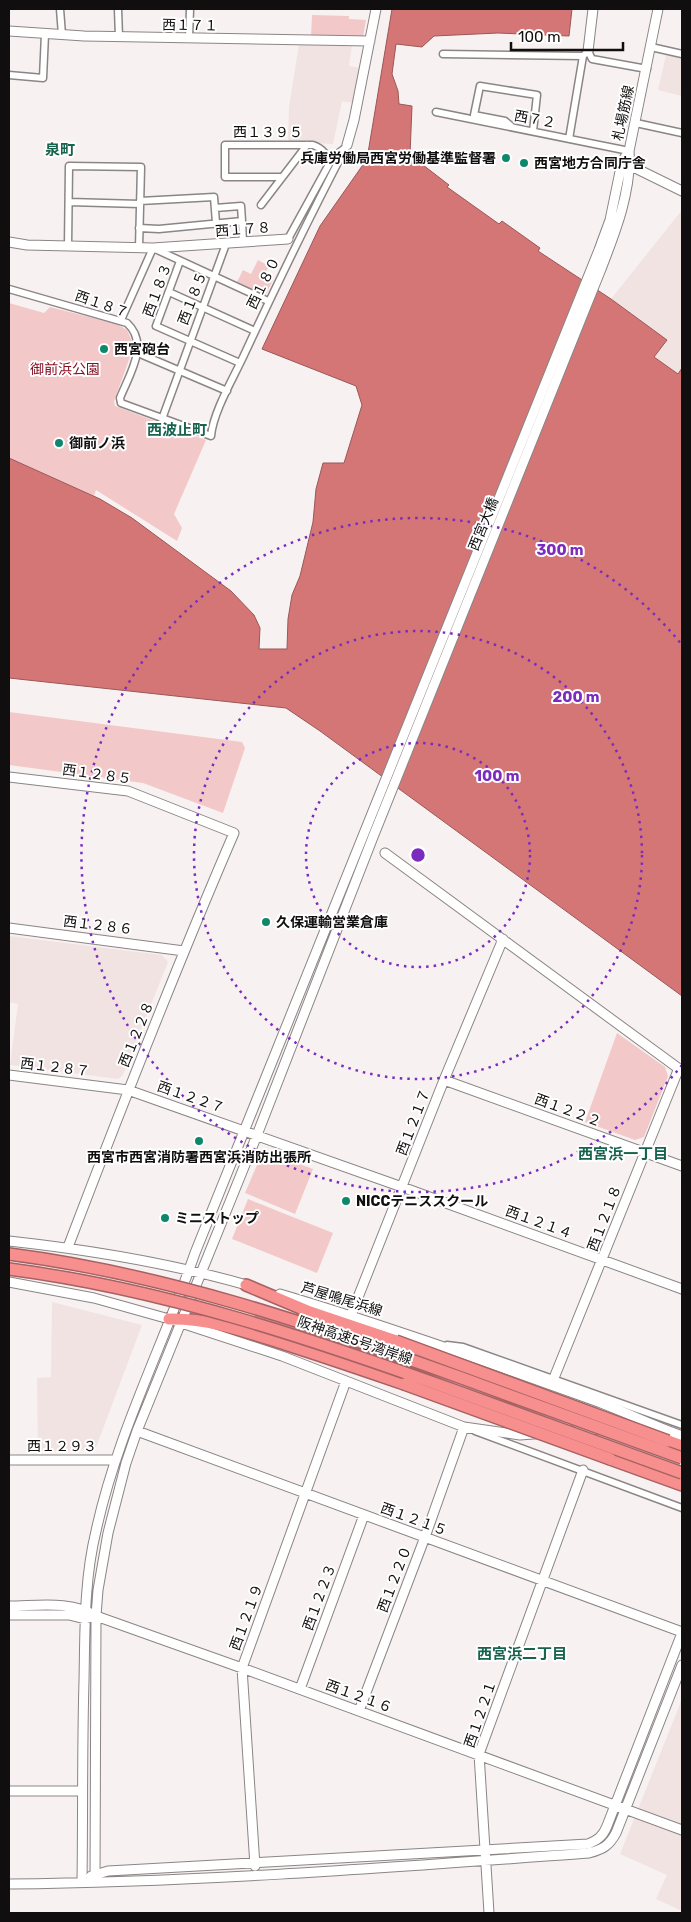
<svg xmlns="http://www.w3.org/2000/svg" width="691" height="1922" viewBox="0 0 691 1922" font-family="Rubik,'Noto Sans JP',sans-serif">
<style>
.built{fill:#f1e3e2}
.green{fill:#f2c9c8}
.water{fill:#d57676;stroke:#9a5757}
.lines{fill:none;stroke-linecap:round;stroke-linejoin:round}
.street-casing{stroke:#8b8585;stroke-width:9}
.secondary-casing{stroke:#8b8585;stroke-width:11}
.highway-casing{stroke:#a66262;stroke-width:14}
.street{stroke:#fff;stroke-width:6}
.secondary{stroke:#fff;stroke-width:9}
.highway{stroke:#f78f8f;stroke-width:11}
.highway-bridge-casing{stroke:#a66262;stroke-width:14;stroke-linecap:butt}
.highway-bridge{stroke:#f78f8f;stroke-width:11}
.ring{fill:none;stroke:#7b2cbf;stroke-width:2.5;stroke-dasharray:2.5 5}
.poi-dot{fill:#0d886b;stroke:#fff;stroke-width:2}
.labels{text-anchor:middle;stroke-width:4;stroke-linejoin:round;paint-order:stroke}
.street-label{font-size:14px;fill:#100e0e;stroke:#fff}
.poi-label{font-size:14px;font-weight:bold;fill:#100e0e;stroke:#fff;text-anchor:start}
.park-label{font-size:14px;fill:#861123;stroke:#fff}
.neighbourhood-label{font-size:15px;font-weight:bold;fill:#17634e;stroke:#fff}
.centre{fill:#7b2cbf;stroke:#fff;stroke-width:2.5}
.ring-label{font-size:15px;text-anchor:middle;font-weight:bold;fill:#7b2cbf;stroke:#fff;stroke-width:4;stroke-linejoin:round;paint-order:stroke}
</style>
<rect width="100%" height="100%" fill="#f8f1f1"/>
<path class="built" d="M299 44H352L349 66 360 68 354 103 342 101 333 144 288 142 289 107Z
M666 55 682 58V96L658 90Z
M682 210V368L678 375 654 357 667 340 611 299Z
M9 936 162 955 168 962 123 1075 118 1079 10 1065 18 1004 9 1002Z
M52 1302 142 1325 95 1450 38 1451 37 1378 51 1377Z
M682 1699V1911L656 1899 667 1875 620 1854Z"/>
<path class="green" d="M312 15 349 16V19L366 20 363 37H311Z
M258 260 269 266 264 276 273 280 265 296 237 282 243 270 251 274Z
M9 303 44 313 50 307 117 324 127 330 134 346 114 401 115 406 206 440 174 514 182 528 177 541 96 490 94 496 9 458Z
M9 712 242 742 245 748 223 813 143 783 9 765Z
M617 1033 665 1067 668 1076 644 1137 635 1140 585 1122Z
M270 1153 313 1169 295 1214 245 1193 260 1158Z
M248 1199 333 1233 317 1273 232 1239Z"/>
<path class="water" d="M392 9H572L569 36 498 33 434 36 422 47 396 44 392 74 398 91 399 104 412 106 410 155 449 185 447 187 499 224 502 221 540 248 538 251 611 299 667 340 654 357 678 374 682 368V996L320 731 286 708 9 678V458L100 499 132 518 231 591 254 615 260 628 259 649H287L288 619 292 595 300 576 313 522 316 489 323 463H344L362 405 356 386 262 349 320 226 367 159Z"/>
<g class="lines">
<defs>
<path id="street" d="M60 9 62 35
M118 9 119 37
M189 38 190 9
M651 47 682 54
M443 54 583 56
M9 75 43 78 45 34
M436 112 629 151
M636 123 682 133
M511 126 505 121 474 115 480 86 537 95 533 131
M569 139 583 56 588 51 592 59 647 69
M282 177H225V145H313C322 148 328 155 329 164
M140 201 214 197 216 223
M69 202 140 204
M261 205 307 145
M215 208 241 206 242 221
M139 228 159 229 242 221 243 242
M288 239 333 157 345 148
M68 246 69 166 141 167 139 248
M180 261 156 326 240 363
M9 289 127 323C150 344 129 375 120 398L121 403 211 436C213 412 234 377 244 355 277 284 311 214 347 145
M169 292 255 331
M121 320 153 248 268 301
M138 353 227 391
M162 419 226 244
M447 1345 463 1347 682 1425
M475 1431 682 1508"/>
<path id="secondary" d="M9 31 84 36 370 41
M588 51 593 9
M347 145 354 120 376 9
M627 164 682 191
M9 242 27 245 153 248 288 239
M9 777 128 791 234 833C175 970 121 1108 68 1247
M385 853 682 1071
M9 928 184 951
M9 1075 128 1090 402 1187 682 1289
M444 1080 682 1166
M9 1241C91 1250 171 1263 250 1286
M9 1282 94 1298 169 1319 282 1356 464 1427 520 1435 599 1429
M280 1294C388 1326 495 1365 601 1403 629 1414 655 1426 682 1436
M351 1315 444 1080 503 939
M554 1378 679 1068
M137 1431 682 1632
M9 1460H116
M9 1606C37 1606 71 1600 96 1616L242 1668 682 1830
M9 1615H69L85 1619 91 1617
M300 1689 364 1515
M359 1711 425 1537 464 1427
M9 1791H82
M255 1866 242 1668 346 1381
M91 1876 108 1871 588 1844C598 1840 603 1836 607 1826L682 1633
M82 1881C83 1814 82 1748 84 1681 85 1630 84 1580 96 1531 117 1434 163 1346 195 1253L599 250 610 220 622 162 629 151 658 9
M95 1882 96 1616 98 1590 108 1533 126 1463 137 1431 257 1135 373 837 601 269C615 233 632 190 629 151
M9 1884C202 1882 396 1867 589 1853 603 1849 609 1846 616 1833L682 1665
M489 1913 479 1754 583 1470"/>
<path id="highway" d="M246 1285 310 1312 396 1341
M169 1319C209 1318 247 1332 285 1344 325 1357 364 1370 404 1384
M668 1441 682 1446
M610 1459 682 1485"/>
</defs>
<use href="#street" class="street-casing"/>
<use href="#secondary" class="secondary-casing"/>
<use href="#highway" class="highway-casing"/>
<use href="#street" class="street"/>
<use href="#secondary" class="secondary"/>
<use href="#highway" class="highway"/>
<defs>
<path id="highway-bridge" d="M9 1254C164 1274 312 1324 459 1377 533 1404 608 1431 682 1458
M9 1269C164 1289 312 1339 459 1392 533 1419 608 1446 682 1473
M396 1341 668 1441
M404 1384 610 1459"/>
</defs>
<use href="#highway-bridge" class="highway-bridge-casing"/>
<use href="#highway-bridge" class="highway-bridge"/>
</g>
<g class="ring">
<circle cx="418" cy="855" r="112"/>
<circle cx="418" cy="855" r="224"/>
<path d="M682 1065A337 337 0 1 1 682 645"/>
</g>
<g class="poi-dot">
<circle cx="506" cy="158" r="5"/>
<circle cx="524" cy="163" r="5"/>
<circle cx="104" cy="349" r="5"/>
<circle cx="59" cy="443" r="5"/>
<circle cx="266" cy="922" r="5"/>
<circle cx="199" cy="1141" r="5"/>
<circle cx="346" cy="1201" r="5"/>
<circle cx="165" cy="1218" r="5"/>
</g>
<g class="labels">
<g class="street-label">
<text transform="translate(190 25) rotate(1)" y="5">西１７１</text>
<text transform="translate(623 113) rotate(-78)" y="5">札場筋線</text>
<text transform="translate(535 119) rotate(11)" y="5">西７２</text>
<text x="268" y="137">西１３９５</text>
<text transform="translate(243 229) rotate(-4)" y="5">西１７８</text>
<text transform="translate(263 283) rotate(-64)" y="5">西１８０</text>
<text transform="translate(157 290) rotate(-70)" y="5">西１８３</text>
<text transform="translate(192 298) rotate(-69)" y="5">西１８５</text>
<text transform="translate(102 304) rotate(19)" y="5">西１８７</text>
<text transform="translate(483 524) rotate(-68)" y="5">西宮大橋</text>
<text transform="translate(97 774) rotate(8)" y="5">西１２８５</text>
<text transform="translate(98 925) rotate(7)" y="5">西１２８６</text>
<text transform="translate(136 1034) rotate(-68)" y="5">西１２２８</text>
<text transform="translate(55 1067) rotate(7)" y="5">西１２８７</text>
<text transform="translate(191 1097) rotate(19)" y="5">西１２２７</text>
<text transform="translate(568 1110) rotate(20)" y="5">西１２２２</text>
<text transform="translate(413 1122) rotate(-69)" y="5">西１２１７</text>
<text transform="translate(604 1218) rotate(-69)" y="5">西１２１８</text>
<text transform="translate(539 1222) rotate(20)" y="5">西１２１４</text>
<text transform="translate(342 1299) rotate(17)" y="5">芦屋鳴尾浜線</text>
<text transform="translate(355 1340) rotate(19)" y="5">阪神高速5号湾岸線</text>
<text x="62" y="1451">西１２９３</text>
<text transform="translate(414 1519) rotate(20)" y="5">西１２１５</text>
<text transform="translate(394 1579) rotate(-69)" y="5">西１２２０</text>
<text transform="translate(319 1597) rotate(-70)" y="5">西１２２３</text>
<text transform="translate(246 1617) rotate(-70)" y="5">西１２１９</text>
<text transform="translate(359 1696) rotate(20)" y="5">西１２１６</text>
<text transform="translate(480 1714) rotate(-71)" y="5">西１２２１</text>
</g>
<g class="poi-label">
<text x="496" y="163" text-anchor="end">兵庫労働局西宮労働基準監督署</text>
<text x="534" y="168">西宮地方合同庁舎</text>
<text x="114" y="354">西宮砲台</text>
<text x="69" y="448">御前ノ浜</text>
<text x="276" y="927">久保運輸営業倉庫</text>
<text x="199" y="1162" text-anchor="middle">西宮市西宮消防署西宮浜消防出張所</text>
<text x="356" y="1206">NICCテニススクール</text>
<text x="175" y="1223">ミニストップ</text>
</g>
<g class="park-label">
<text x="65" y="374">御前浜公園</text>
</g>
<g class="neighbourhood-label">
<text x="60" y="155">泉町</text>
<text x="177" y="435">西波止町</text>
<text x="623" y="1159">西宮浜一丁目</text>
<text x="522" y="1659">西宮浜二丁目</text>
</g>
</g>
<circle cx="418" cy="855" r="8" class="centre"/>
<g class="ring-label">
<text x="560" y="555">300 m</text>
<text x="576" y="702">200 m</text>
<text x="497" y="781">100 m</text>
</g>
<rect width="691" height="1922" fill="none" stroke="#100e0e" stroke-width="20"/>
<path d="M511 42v8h112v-8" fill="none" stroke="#100e0e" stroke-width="2.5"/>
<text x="518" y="42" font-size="15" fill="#100e0e" stroke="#ffffff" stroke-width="4" paint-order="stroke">100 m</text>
</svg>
